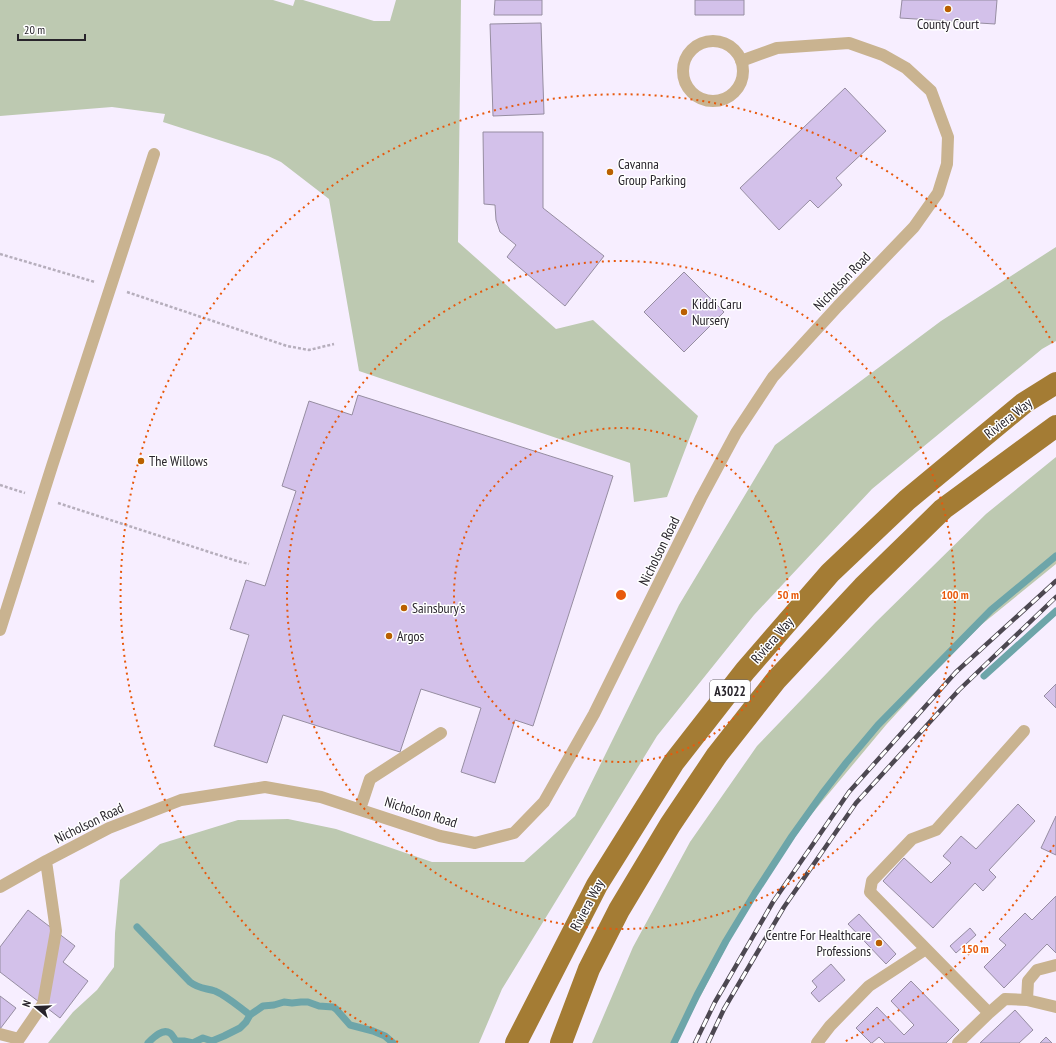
<svg xmlns="http://www.w3.org/2000/svg" width="1056" height="1043" viewBox="0 0 1056 1043" font-family="'PT Sans Narrow',sans-serif">
<style>
.green{fill:#bdc9b1}
.lines{fill:none;stroke-linecap:round;stroke-linejoin:round}
.stream{stroke:#6da5a9;stroke-width:7}
.building{fill:#d3c1ea;stroke:#968da1}
.path{stroke:#b6aebc;stroke-width:2.5;stroke-dasharray:3 2;stroke-linecap:butt}
.lane{stroke:#c9b390;stroke-width:12}
.primary{stroke:#a47c34;stroke-width:22}
.rail-casing{stroke:#4d4851;stroke-width:4.5}
.rail{stroke:#fff;stroke-width:3;stroke-dasharray:9;stroke-linecap:butt}
.ring{fill:none;stroke:#e8590c;stroke-width:2;stroke-dasharray:2 4}
.poi-dot{fill:#ba6000;stroke:#fff;stroke-width:1.5}
.labels{text-anchor:middle;stroke-width:3;stroke-linejoin:round;paint-order:stroke}
.shield{fill:#fff;stroke:#68666b;stroke-width:1}
.shield-label{font-size:13px;font-weight:bold;fill:#28242b}
.poi-label{font-size:14px;fill:#28242b;stroke:#fff;text-anchor:start}
.street-label{font-size:14px;fill:#28242b;stroke:#fff}
.centre{fill:#e8590c;stroke:#fff;stroke-width:2}
.ring-label{font-size:12px;text-anchor:middle;font-weight:bold;fill:#e8590c;stroke:#fff;stroke-width:3;stroke-linejoin:round;paint-order:stroke}
</style>
<rect width="100%" height="100%" fill="#f7eeff"/>
<path class="green" d="M0 0H273L293 6 295 0H303L374 21H390L396 0H461L458 242 556 329 593 320 698 416 667 497 634 502 630 463 359 371 329 199 281 162 268 156 163 122 165 114 112 107 0 116Z
M1056 247V341L1042 349 872 489 754 615 657 736 502 989 479 1043H48L73 1012 97 990 114 967 115 933 120 880 160 844 238 820 288 819 336 829 432 862H524L575 816 679 605 775 445 941 321Z
M1056 457V564L981 625 929 678 886 725 810 816 763 882 734 932 676 1043H592L633 947 690 842 757 746 876 622 986 514Z"/>
<g class="lines">
<path class="stream" d="M984 676 1056 611
M137 927 190 982C199 989 205 988 215 991 227 996 239 1007 250 1015
M148 1043C153 1038 162 1028 170 1033 173 1035 174 1039 176 1041H184L193 1043 203 1038 212 1041 224 1036 240 1028 246 1022 250 1015 263 1006 274 1005 284 1002 292 1003 301 1002H308L319 1006 333 1007 336 1009 350 1025 373 1031 385 1036 393 1043
M674 1043 697 995 726 941 755 893 792 836 822 794 846 763 878 725 991 610 1056 556"/>
</g>
<path class="building" d="M495 0H542V15H494Z
M695 0H744V15H695Z
M902 0H997L995 24 900 18Z
M541 23 544 114 493 116 490 24Z
M845 88 886 131 836 178 842 185 818 208 810 200 779 230 740 188Z
M483 132H543V208L604 256 565 306 507 257 516 245 500 232 496 220 495 205 484 204Z
M684 272 724 312 684 352 644 312Z
M358 395 613 476 533 726 515 720 495 783 461 772 481 708 421 689 400 752 283 715 267 763 214 746 249 635 230 629 246 580 265 586 296 491 282 486 309 401 352 415Z
M1056 684V708L1044 696Z
M1018 804 1035 821 989 870 996 877 983 891 975 883 933 928 883 881 904 858 931 883 951 863 943 856 961 836 976 849Z
M1056 816V855L1041 848Z
M1056 896V953L1047 944 1004 988 984 967 1006 945 999 939 1025 913 1032 920Z
M28 910 75 946 63 962 88 981 60 1018 0 972V947Z
M859 914 896 954 886 964 848 924Z
M970 928 976 935 956 953 950 946Z
M831 964 845 980 819 1002 811 993 817 987 812 981Z
M911 981 959 1030 946 1043H885L879 1037 872 1043H871L856 1028 877 1007 904 1035 914 1025 891 1001Z
M0 996 16 1008 0 1029Z
M1015 1010 1033 1030 1019 1043H980Z
M1046 1037 1052 1043H1040Z"/>
<g class="lines">
<path class="path" d="M0 254 95 282
M127 292 287 346 309 350 334 344
M0 485 25 493
M58 503 237 561 249 564"/>
<path class="lane" d="M683 71a30 30 0 1 1 60 0a30 30 0 1 1-60 0Z
M0 630 52 466 154 154
M1024 731 936 830 912 839 872 881 870 892 989 1013 1005 999 1027 1000 1056 1007
M360 809 370 779 441 733
M0 887 46 861 109 828 181 800 265 787 321 797 440 836 475 843 514 833 544 802 594 714 701 498 736 433 773 377 838 306 914 227 938 193 947 164 948 137 931 91 906 68 883 55 849 43 777 48 741 61
M1027 1000 1028 981 1037 970 1056 965
M0 1034 19 1039 43 1004 56 931 46 861
M817 1043 830 1026 869 986 926 949
M958 1043 989 1013"/>
<path class="primary" d="M516 1043 597 885 674 762 745 671 830 573 907 500 1024 403 1056 383
M561 1043 589 969 619 910 670 825 717 755 776 680 863 587 943 509 1056 426"/>
<defs>
<path id="rail" d="M695 1043 715 1002 773 902 849 792 956 672 1056 581
M708 1043 724 1009 784 907 856 803 959 690 1056 597"/>
</defs>
<use href="#rail" class="rail-casing"/>
<use href="#rail" class="rail"/>
</g>
<g class="ring">
<circle cx="621" cy="595" r="167"/>
<circle cx="621" cy="595" r="334"/>
<path d="M1054 845A500 500 0 0 1 844 1042M398 1042A500 500 0 1 1 1054 345"/>
</g>
<g class="poi-dot">
<circle cx="948" cy="9" r="4"/>
<circle cx="610" cy="172" r="4"/>
<circle cx="684" cy="312" r="4"/>
<circle cx="141" cy="461" r="4"/>
<circle cx="404" cy="608" r="4"/>
<circle cx="389" cy="636" r="4"/>
<circle cx="879" cy="943" r="4"/>
</g>
<g class="labels">
<rect class="shield" x="710" y="680" width="40" height="22" rx="3"/>
<g class="shield-label">
<text x="730" y="696">A3022</text>
</g>
<g class="poi-label">
<text x="948" y="29" text-anchor="middle">County Court</text>
<text x="618" y="169">Cavanna<tspan x="618" dy="16">Group Parking</tspan></text>
<text x="692" y="309">Kiddi Caru<tspan x="692" dy="16">Nursery</tspan></text>
<text x="149" y="466">The Willows</text>
<text x="412" y="613">Sainsbury's</text>
<text x="397" y="641">Argos</text>
<text x="871" y="940" text-anchor="end">Centre For Healthcare<tspan x="871" dy="16">Professions</tspan></text>
</g>
<g class="street-label">
<text transform="translate(842 281) rotate(-46)" y="5">Nicholson Road</text>
<text transform="translate(1008 418) rotate(-38)" y="5">Riviera Way</text>
<text transform="translate(659 551) rotate(-64)" y="5">Nicholson Road</text>
<text transform="translate(772 640) rotate(-49)" y="5">Riviera Way</text>
<text transform="translate(421 812) rotate(17)" y="5">Nicholson Road</text>
<text transform="translate(89 823) rotate(-26)" y="5">Nicholson Road</text>
<text transform="translate(587 905) rotate(-62)" y="5">Riviera Way</text>
</g>
</g>
<circle cx="621" cy="595" r="6" class="centre"/>
<g class="ring-label">
<text x="788" y="599">50 m</text>
<text x="955" y="599">100 m</text>
<text x="975" y="953">150 m</text>
</g>
<g transform="translate(36 1007) rotate(289)" stroke="#ffffff" stroke-width="3" paint-order="stroke">
<path d="M0-3L7 15L0 10L-7 15Z" fill="#28242b"/>
<text y="-6" font-size="11" font-weight="bold" text-anchor="middle" fill="#28242b">N</text>
</g>
<path d="M18 34v6h67v-6" fill="none" stroke="#28242b" stroke-width="2"/>
<text x="24" y="34" font-size="12" fill="#28242b" stroke="#ffffff" stroke-width="3" paint-order="stroke">20 m</text>
</svg>
